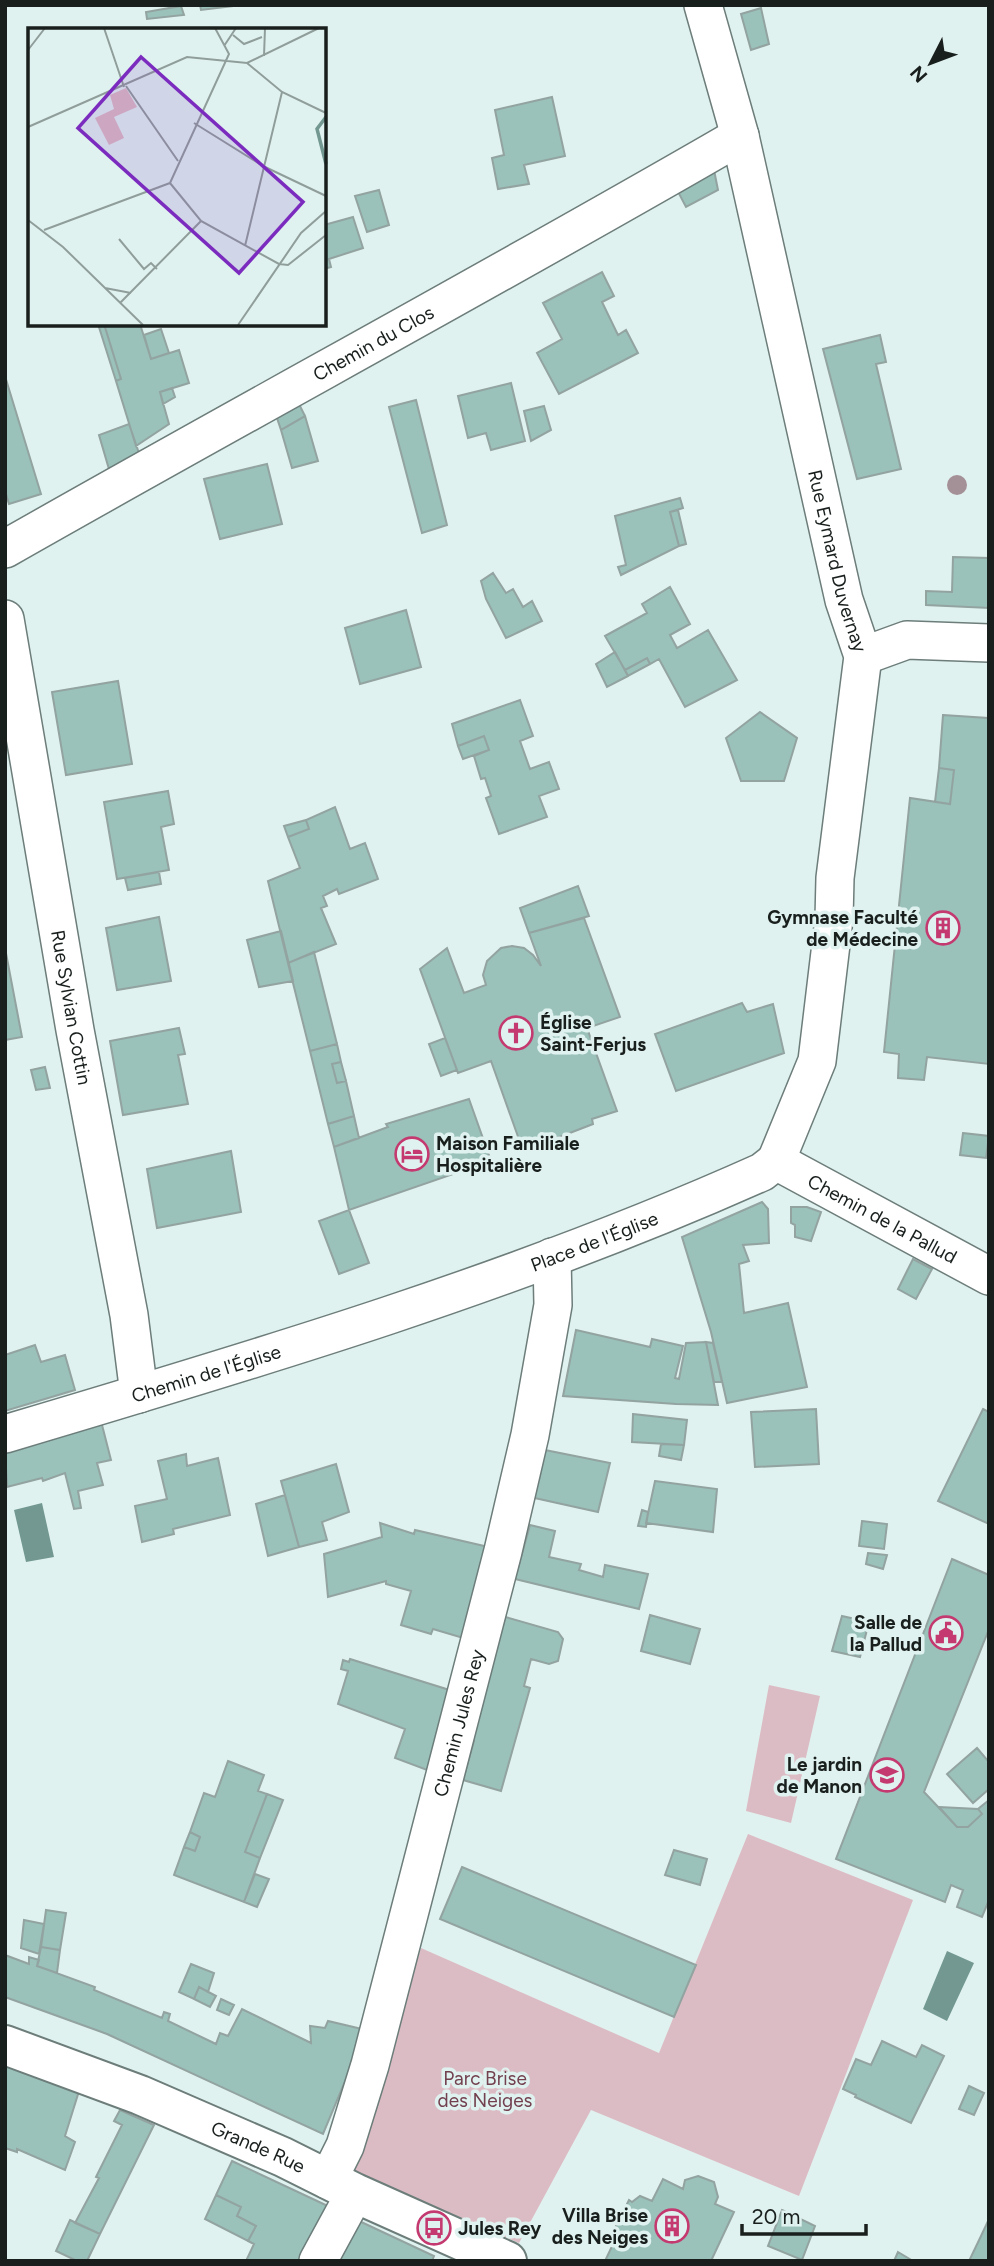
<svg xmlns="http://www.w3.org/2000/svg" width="994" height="2266" viewBox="0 0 994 2266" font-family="Figtree,sans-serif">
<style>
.green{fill:#dcbcc4}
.water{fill:#739892}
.building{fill:#9ac1ba;stroke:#92a3a0;stroke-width:2}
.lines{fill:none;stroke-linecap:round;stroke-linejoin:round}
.street-casing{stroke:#6c7d7a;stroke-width:40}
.secondary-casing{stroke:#6c7d7a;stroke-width:42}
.street{stroke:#fff;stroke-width:37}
.secondary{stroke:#fff;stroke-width:38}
.tree{fill:#a49097}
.labels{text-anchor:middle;stroke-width:7;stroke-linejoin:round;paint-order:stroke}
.street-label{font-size:19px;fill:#181f1d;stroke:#e0f2ef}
.poi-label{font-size:19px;font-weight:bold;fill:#181f1d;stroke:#e0f2ef;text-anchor:end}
.park-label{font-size:19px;fill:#72404f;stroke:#e0f2ef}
.inset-river{fill:none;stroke:#739892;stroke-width:3.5}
.inset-road{fill:none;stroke:#909e9b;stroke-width:2}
.view{fill:#7b2cbf;fill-opacity:0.15;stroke:#7b2cbf;stroke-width:3.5}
.inset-edge{fill:none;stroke:#181f1d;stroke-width:3.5}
</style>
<rect width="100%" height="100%" fill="#e0f2ef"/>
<path class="green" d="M769 1685 820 1696 791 1823 746 1811Z
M748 1834 913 1900 799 2196 591 2110 519 2243 351 2170 421 1948 659 2053Z"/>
<path class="water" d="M42 1503 54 1557 26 1562 14 1510Z
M947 1951 974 1963 947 2021 923 2009Z"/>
<path class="building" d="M200 5H242L201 10Z
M181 6 184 15 147 19 146 12Z
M761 8 769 44 751 50 741 14Z
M552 97 565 156 524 165 529 184 498 189 492 158 504 155 495 110Z
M713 165 718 190 686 207 675 186Z
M379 190 389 225 367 232 355 196Z
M353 217 363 248 329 259 331 267 324 269V225Z
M602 272 614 296 602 302 618 335 626 330 638 353 559 394 537 353 562 339 543 303Z
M98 324H104L121 379 116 381Z
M104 324H140L151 359 179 350 189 383 160 392 169 424 136 446 116 381 121 379Z
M161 329 169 353 151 359 144 335Z
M880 335 886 362 876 364 901 469 857 479 823 349Z
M5 376 41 494 9 504 5 491Z
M511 383 525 441 491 450 486 433 468 438 458 396Z
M172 388 175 397 163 404 160 392Z
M295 396 305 416 281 430 274 409Z
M416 400 447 525 422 533 389 407Z
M544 406 551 430 531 441 524 411Z
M305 416 318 461 292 468 281 430Z
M129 424 141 459 111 476 99 435Z
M267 464 282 524 220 539 204 479Z
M680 498 683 508 670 512 679 546 621 575 618 567 626 565 615 516Z
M678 510 686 544 679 546 670 512Z
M953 557 989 558V608L926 605V591L952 592Z
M493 573 506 593 513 589 523 607 532 601 542 621 506 638 486 599 481 581Z
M670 587 690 624 670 635 677 648 708 630 737 680 685 707 659 659 650 664 647 658 625 670 605 636 647 613 642 604Z
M406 610 421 667 360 684 345 628Z
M615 652 628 676 607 687 596 664Z
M647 658 650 664 628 676 625 670Z
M118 681 132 764 66 775 52 692Z
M520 700 533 736 520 741 530 769 549 762 559 789 539 796 547 817 499 834 486 798 491 796 485 778 481 779 474 756 489 750 484 736 458 746 452 724Z
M760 712 797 738 784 781H741L726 738Z
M943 715 988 718 989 1064 927 1057 924 1080 898 1078 899 1054 884 1052 910 798 950 804 954 770 939 768Z
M484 736 489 750 463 759 458 746Z
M939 768 954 770 950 804 935 802Z
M168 791 174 824 161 827 169 870 117 879 104 802Z
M335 807 350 849 365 843 378 879 339 894 337 889 323 896 327 906 321 908 336 944 288 963 268 881 300 868 288 837 309 829 306 820Z
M306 820 309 829 288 837 284 826Z
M159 872 161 884 128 890 125 878Z
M578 886 589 916 529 933 520 908Z
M159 917 171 981 117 990 106 928Z
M584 918 620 1017 587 1028 617 1111 592 1119 593 1124 544 1143 541 1137 521 1145 491 1061 458 1073 420 969 447 948 464 993 486 985 483 975 487 961 501 948 512 946 524 948 533 955 541 966 529 933Z
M281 931 293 981 259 987 247 940Z
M5 948 22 1037 5 1040Z
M314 952 337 1044 310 1051 288 963Z
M742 1003 747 1012 773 1004 784 1053 676 1091 655 1034Z
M179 1028 185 1054 178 1055 188 1104 123 1115 110 1041Z
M445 1038 457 1070 441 1076 429 1044Z
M337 1044 341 1062 332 1064 337 1083 346 1081 354 1116 328 1124 310 1051Z
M341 1062 346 1081 337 1083 332 1064Z
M45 1067 50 1088 36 1090 31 1070Z
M469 1099 491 1161 349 1210 334 1147 388 1127 386 1124Z
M354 1116 359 1138 334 1147 328 1124Z
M963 1133 989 1136 986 1158 960 1155Z
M231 1151 241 1212 157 1228 147 1169Z
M762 1202 768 1209 769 1243 743 1245 749 1261 739 1264 744 1313 788 1303 807 1387 727 1403 711 1332 682 1237Z
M791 1207H807L821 1212 811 1241 795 1237V1225L791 1223Z
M349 1210 369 1263 339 1274 319 1221Z
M913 1259 932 1269 916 1299 898 1289Z
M576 1330 650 1347 652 1339 683 1346 675 1378 679 1379 686 1343 706 1342 718 1405 676 1404 563 1396Z
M706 1342 713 1343 722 1382H714Z
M35 1345 41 1362 65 1355 75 1390 5 1411V1355Z
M816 1409 819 1464 755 1467 751 1412Z
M983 1409 989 1412V1524L938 1501Z
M633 1414 687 1420 684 1445 632 1442Z
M101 1421 111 1460 97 1463 103 1485 78 1491 81 1508 74 1509 65 1473 43 1481 42 1478 7 1487 5 1449Z
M661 1444 684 1445 681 1460 659 1456Z
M545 1450 610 1463 598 1512 530 1497Z
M186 1454 187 1466 218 1458 230 1515 173 1529 174 1534 142 1542 135 1506 167 1499 158 1461Z
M336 1464 349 1512 322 1522 327 1540 299 1547 281 1481Z
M655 1481 717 1489 713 1532 646 1523Z
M285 1495 299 1547 268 1556 256 1504Z
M642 1510 648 1512 646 1527 638 1526Z
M862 1521 887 1524 884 1549 859 1546Z
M380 1523 414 1534 415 1530 493 1548 470 1640 433 1629 431 1634 401 1625 411 1591 386 1584V1581L328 1597 324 1554 382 1537Z
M530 1525 555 1531 549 1557 581 1564 579 1570 603 1577 605 1565 648 1574 639 1609 515 1579Z
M868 1553 887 1555 883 1569 866 1564Z
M952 1559 989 1575V1629L924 1792 957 1827H968L982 1814 978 1809 989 1800V1900L982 1917 957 1907 963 1890 951 1885 945 1902 836 1859Z
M650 1615 700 1629 690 1664 641 1651Z
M502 1616 558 1632 563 1639 558 1661 549 1664 531 1659 524 1686 530 1688 501 1791 463 1780 474 1741 468 1739Z
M842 1616 869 1622 860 1657 832 1651Z
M350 1659 456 1692 435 1773 395 1758 405 1729 338 1704 348 1671 341 1669 343 1660 349 1662Z
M977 1748 989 1762V1789L973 1803 947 1774Z
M228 1761 264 1775 258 1791 267 1794 245 1852 260 1858 244 1902 174 1875 184 1847 195 1851 200 1837 190 1832 204 1793 215 1797Z
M267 1794 283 1800 260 1858 245 1852Z
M939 1807 978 1809 982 1814 968 1827H957Z
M190 1832 200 1837 195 1851 184 1847Z
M674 1850 707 1859 700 1885 665 1875Z
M462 1867 696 1965 674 2017 440 1919Z
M255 1874 269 1879 257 1907 244 1902Z
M46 1910 66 1913 60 1950 41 1947Z
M24 1920 44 1924 39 1954 21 1948Z
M41 1947 60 1950 57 1973 37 1966Z
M5 1955 29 1964V1957L39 1960 37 1966 95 1987 94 1990 162 2018 164 2012 170 2014 168 2021 216 2044 220 2033 228 2036 242 2009 311 2043 310 2026 325 2028 328 2021 362 2029 354 2060 323 2134 107 2034 5 1997Z
M191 1964 214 1973 208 1992 199 1987 194 1999 179 1992Z
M199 1987 216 1996 210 2007 194 1999Z
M221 1999 234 2005 229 2015 217 2010Z
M882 2041 916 2057 922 2045 944 2056 911 2123 855 2097 856 2095 843 2089 856 2059 871 2065Z
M5 2061 79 2091 65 2136 75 2142 65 2170 17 2149V2152L5 2148Z
M969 2086 984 2093 974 2115 959 2109Z
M120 2110 154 2125 100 2234 75 2223 99 2178 96 2177 122 2125 114 2121Z
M232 2161 330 2207 301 2261H246L254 2244 248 2241 256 2226 237 2216 241 2207 216 2195Z
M698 2176 714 2182 718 2197 715 2204 734 2212 711 2261H605L614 2242 609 2240 629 2200 632 2202 640 2196 652 2201 663 2179 683 2189 685 2180Z
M216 2195 241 2207 237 2216 256 2226 248 2241 205 2219Z
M782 2210 815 2226 802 2260 768 2246Z
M989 2219V2261H969L981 2236Z
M70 2220 100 2234 87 2261H77L56 2251Z
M357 2220 434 2256 432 2261H338Z
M898 2252 913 2261H894Z"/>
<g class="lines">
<defs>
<g id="street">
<path id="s1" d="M703 5 740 136 844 600 863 656 835 878 834 919 817 1061 776 1161"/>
<path id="s2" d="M5 549C249 410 497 277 740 136"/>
<path id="s3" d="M5 619 75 1030 129 1315 139 1394"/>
<path d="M863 656 907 640 989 643"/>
<path id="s4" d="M776 1161 989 1276"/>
<path id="s5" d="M5 1434C261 1358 519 1281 762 1172L776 1161"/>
<path id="s6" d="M328 2180 345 2146 370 2065 503 1551 530 1435 553 1305 552 1257"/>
<path d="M318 2261 355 2193"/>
</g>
<g id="secondary">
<path id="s7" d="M5 2045 140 2095 283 2157 355 2193 507 2261"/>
</g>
</defs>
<use href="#street" class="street-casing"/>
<use href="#secondary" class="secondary-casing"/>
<use href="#street" class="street"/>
<use href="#secondary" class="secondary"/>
</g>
<circle class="tree" cx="957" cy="485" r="10"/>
<defs>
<symbol id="building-ring" viewBox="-11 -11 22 22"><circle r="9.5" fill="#e0f2ef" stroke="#c4396f" stroke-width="1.5"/><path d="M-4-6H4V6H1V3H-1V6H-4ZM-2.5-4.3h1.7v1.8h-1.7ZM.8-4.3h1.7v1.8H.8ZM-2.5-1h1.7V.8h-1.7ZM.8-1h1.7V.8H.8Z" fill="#c4396f"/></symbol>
<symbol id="church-ring" viewBox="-11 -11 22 22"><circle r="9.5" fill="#e0f2ef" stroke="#c4396f" stroke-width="1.5"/><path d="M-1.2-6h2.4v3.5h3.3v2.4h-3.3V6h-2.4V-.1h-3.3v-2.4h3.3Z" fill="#c4396f"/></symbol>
<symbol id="hotel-ring" viewBox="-11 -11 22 22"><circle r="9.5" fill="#e0f2ef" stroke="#c4396f" stroke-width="1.5"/><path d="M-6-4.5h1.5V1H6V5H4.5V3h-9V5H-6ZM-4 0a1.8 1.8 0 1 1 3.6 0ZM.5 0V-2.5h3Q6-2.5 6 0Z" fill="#c4396f"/></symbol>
<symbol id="civic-ring" viewBox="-11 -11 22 22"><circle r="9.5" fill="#e0f2ef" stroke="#c4396f" stroke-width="1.5"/><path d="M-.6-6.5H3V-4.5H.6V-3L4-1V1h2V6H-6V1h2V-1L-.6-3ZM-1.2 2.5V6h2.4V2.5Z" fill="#c4396f"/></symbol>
<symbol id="school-ring" viewBox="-11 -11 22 22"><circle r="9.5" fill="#e0f2ef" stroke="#c4396f" stroke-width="1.5"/><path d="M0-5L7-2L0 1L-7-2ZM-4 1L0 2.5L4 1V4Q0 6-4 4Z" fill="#c4396f"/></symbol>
<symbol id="bus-ring" viewBox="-11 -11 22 22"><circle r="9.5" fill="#e0f2ef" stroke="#c4396f" stroke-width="1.5"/><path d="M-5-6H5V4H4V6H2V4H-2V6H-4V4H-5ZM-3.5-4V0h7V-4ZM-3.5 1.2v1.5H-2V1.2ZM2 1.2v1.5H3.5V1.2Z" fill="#c4396f"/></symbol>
</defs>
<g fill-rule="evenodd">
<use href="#building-ring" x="924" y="909" width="38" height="38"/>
<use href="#church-ring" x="497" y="1014" width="38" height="38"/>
<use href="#hotel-ring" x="393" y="1135" width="38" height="38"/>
<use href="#civic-ring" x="927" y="1614" width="38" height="38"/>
<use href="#school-ring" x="868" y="1756" width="38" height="38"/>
<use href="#building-ring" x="653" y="2207" width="38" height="38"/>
<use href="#bus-ring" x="415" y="2209" width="38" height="38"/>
</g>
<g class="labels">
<g class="street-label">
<text dy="7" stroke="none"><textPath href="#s2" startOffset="422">Chemin du Clos</textPath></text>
<text dy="7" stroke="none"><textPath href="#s1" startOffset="572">Rue Eymard Duvernay</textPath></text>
<text dy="7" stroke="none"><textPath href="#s3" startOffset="394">Rue Sylvian Cottin</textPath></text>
<text dy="7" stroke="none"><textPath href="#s4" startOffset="121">Chemin de la Pallud</textPath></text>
<text dy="7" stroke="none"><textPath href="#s5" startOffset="620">Place de l'Église</textPath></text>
<text dy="7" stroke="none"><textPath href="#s5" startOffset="210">Chemin de l'Église</textPath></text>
<text dy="7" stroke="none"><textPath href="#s6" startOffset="476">Chemin Jules Rey</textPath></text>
<text dy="7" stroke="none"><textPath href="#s7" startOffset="273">Grande Rue</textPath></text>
</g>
<g class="poi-label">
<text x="918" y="924">Gymnase Faculté<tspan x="918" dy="22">de Médecine</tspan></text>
<text x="540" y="1029" text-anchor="start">Église<tspan x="540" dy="22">Saint-Ferjus</tspan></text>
<text x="436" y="1150" text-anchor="start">Maison Familiale<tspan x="436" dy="22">Hospitalière</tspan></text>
<text x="922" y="1629">Salle de<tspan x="922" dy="22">la Pallud</tspan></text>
<text x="862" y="1771">Le jardin<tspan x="862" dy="22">de Manon</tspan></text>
<text x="648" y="2222">Villa Brise<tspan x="648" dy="22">des Neiges</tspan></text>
<text x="458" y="2235" text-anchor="start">Jules Rey</text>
</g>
<g class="park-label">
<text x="485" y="2085">Parc Brise<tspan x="485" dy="22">des Neiges</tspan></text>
</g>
</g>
<g transform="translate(28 28)">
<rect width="298" height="298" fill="#e0f2ef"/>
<path d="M98 60 109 79 86 89 96 110 81 117 67 90 86 81 82 67Z" fill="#dcbcc4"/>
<path class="inset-river" d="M298 89 289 101 298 136"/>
<path class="inset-road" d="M76 0 96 59M205 7 216 16 234 9M196 18 208 0M0 22 17 0M236 28 237 0M219 35 254 64 298 85M98 58 150 133M166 95 235 138 298 168M0 99 159 29 219 35 291 0M142 155 173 193 251 236 260 237 298 207M142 155 201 26 187 0M0 192 35 219 115 297M16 202 142 155M91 211 116 241 123 235 129 241M217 218 254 64M77 260 103 265M92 275 173 193M210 297 273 205 298 183"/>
<path class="view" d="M113 29 275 174 211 245 50 100Z"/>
<rect width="298" height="298" class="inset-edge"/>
</g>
<rect width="994" height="2266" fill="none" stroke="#181f1d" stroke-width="14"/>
<g transform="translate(931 63) rotate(228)" stroke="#e0f2ef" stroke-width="5" paint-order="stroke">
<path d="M0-5L12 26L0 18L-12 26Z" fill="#181f1d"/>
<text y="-10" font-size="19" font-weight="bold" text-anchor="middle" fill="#181f1d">N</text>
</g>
<path d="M742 2224v10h124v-10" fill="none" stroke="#181f1d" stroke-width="3.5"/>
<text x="752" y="2224" font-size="21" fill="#181f1d" stroke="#e0f2ef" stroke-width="5" paint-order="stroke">20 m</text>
</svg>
